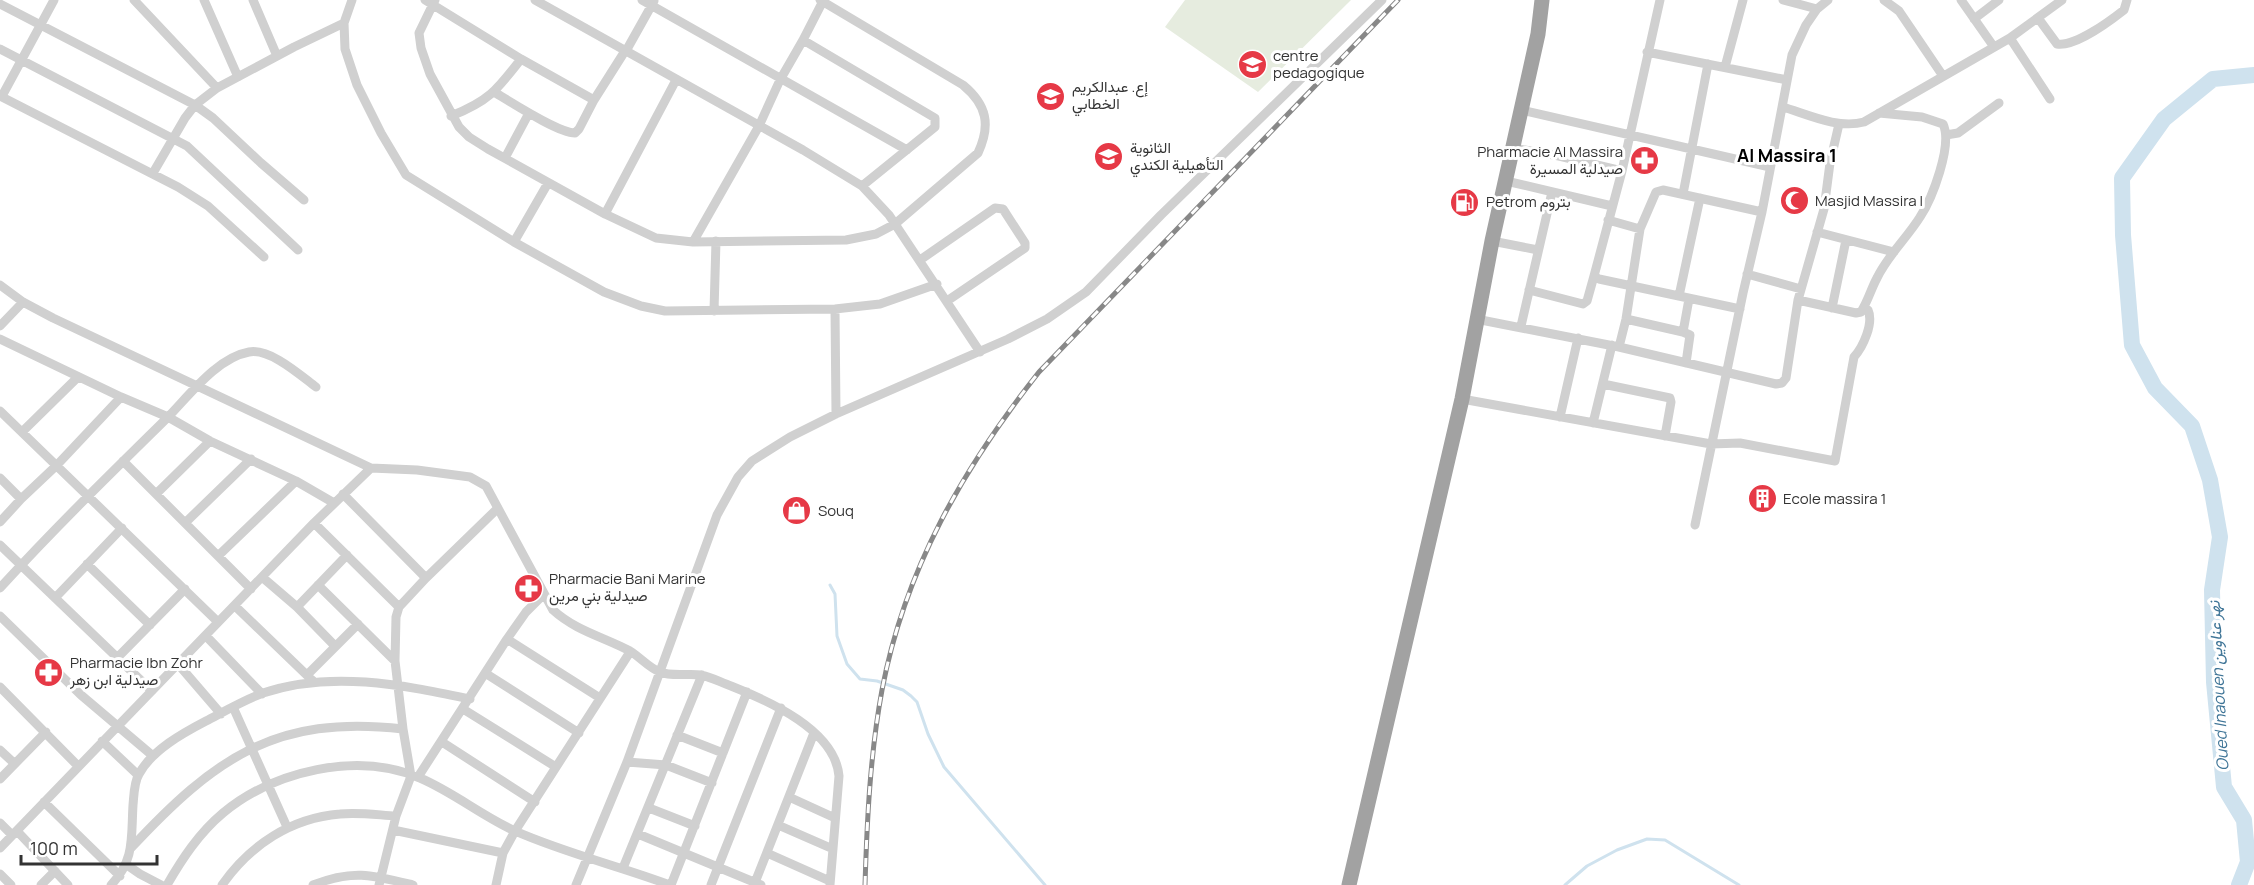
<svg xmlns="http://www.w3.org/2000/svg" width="2254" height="885" viewBox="0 0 2254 885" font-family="Manrope,Vazirmatn,sans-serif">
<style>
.green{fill:#e6ecdf}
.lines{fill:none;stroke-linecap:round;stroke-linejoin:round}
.stream{stroke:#cfe2ee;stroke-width:3}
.river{stroke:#cfe2ee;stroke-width:16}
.minor{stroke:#d0d0d0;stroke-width:9}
.trunk{stroke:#a2a2a2;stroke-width:15}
.rail-casing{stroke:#888;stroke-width:5}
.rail{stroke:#fff;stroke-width:3;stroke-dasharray:9;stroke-linecap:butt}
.labels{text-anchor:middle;stroke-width:6;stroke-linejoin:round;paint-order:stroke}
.poi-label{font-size:15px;fill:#333;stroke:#fff;text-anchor:start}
.water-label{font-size:16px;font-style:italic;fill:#3f7597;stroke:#fff}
.quarter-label{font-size:18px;font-weight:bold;fill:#000;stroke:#fff}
</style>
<rect width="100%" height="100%" fill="#fff"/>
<path class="green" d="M1185 0H1351L1258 92 1165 27Z"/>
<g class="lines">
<path class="stream" d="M830 585 835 594 837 636 847 664 860 679 877 681 903 690 911 696 917 702 928 734 944 767 1045 885
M1565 885 1587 866 1617 850 1647 839 1665 840 1739 885"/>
<path class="river" d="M2239 885 2248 862 2244 820 2224 787 2214 682 2212 590 2220 537 2210 480 2192 426 2155 388 2132 345 2123 235 2122 178 2164 119 2213 79 2254 75"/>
<path class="minor" d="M134 0 217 88
M204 0 238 77
M253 0 277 56
M425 0 521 59 594 100
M435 0 419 33 421 48 430 74 459 127 469 137 488 149 605 214 656 238 693 242 846 240 876 234 895 224 978 153C991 125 987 105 963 85L820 0
M535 0 803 150 862 186 889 215 980 352
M642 0 907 150
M1660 0 1622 171 1594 276 1599 279 1740 309
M1783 0 1817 9
M1884 0 1899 11 1943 76
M1961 0 1994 47
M0 4 195 105 213 118 261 163 304 200
M2038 18 2057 44C2075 47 2110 21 2124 10L2127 0
M1974 19 1999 0
M344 23 345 49 357 85 381 133 406 175 514 242 604 292 641 306 665 311 835 309 880 304 937 284
M2010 38 2050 99
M803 40 823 1
M0 49 187 146 298 250
M626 51 654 1
M1647 52 1787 80
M1725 67 1743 0
M494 92C511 102 558 133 575 133L579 129 594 100 625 51
M0 96 178 187 208 206 264 257
M2 96 54 0
M1783 107C1809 115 1838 129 1864 122L2010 38 2062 0
M1521 110 1770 167
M451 116C489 101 497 90 521 59
M1946 135 1958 133 1999 103
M1513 148 1559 156 1622 171
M505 158 529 113
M153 173 185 118 195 105 217 88 294 47 344 23 352 0
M1506 181 1612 206
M1683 194 1708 64
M605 214 676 80
M1608 220 1640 229
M1817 232 1894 252
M1492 241 1538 250
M514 242 548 183
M693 242 759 126 780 80 803 40 935 118V127L862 186
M920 260 995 208 1003 209 1025 243V248L947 301
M1747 274 1801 289
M0 285 23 302 53 318 371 468 417 470 470 477 486 486 553 610C576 631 604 637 630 651 640 657 649 668 660 672 672 677 689 673 701 675 711 677 722 683 731 686 769 701 835 730 839 776L830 885
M1529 290 1583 304 1587 301 1594 276
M1679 296 1700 198
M1798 300 1856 313 1861 312C1868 301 1871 289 1877 278 1888 255 1907 238 1920 217 1932 199 1953 145 1943 124L1922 117 1879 113
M1832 308 1846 240
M835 309 836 414
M714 311 716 241
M1476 319 1619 347 1776 384 1782 383 1786 378 1798 300 1824 209 1830 163 1839 124
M1626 319 1683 332 1690 335 1686 363
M0 326 23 302
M1521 326 1552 192
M1683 332 1689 299
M0 339 121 397 168 417 210 441 296 481 334 503
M1619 347 1626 319 1640 229 1656 192 1663 190 1762 212
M1603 384 1670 398 1671 402 1665 436
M1462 399 1711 444 1740 443 1835 461 1854 357C1863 347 1874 323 1868 310L1864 308
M0 411 218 622
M1560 417 1578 338
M1593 423 1612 345
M22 432 78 377
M123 461 251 589
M0 478 21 499
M156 494 210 441
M343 494 426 578
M0 522 21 499 57 465 121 397
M185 523 251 459
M314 523 399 607
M1695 525 1743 293 1762 212 1792 55 1806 25 1817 9 1828 0
M0 545 152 691
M218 556 296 481
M87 564 150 625
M262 577 297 607 335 646
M318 585 395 661
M0 588C52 531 107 477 162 423 186 400 215 358 249 352 270 348 300 375 316 387
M55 598 122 528
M235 606 314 682
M297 607 347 555
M0 616 81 695 153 756
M206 636 262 694
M507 639 600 698
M118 657 185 589
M178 664 221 714
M485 673 579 733
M307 675 358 624
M0 687 78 766
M233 707 287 827
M463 709 556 767
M677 735 723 753
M102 741 138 775
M442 742 535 802
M0 750 15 764
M627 762 666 765 712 783
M418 777 507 639 526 612 544 594
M0 779 46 732
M789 797 835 818
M44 802 120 876
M649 808 695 826
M0 823 12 835
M778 825 833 849
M393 830 503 853
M17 831 68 885
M638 834 761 885
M0 848 314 523 371 468
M131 848C214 759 275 714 403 729
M767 853 830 881
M127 865 140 874 161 885
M623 868 702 675
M0 874 11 885
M41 885 55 871
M111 885C135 860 131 838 133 805 134 795 134 782 139 774 152 750 183 733 206 721 225 711 244 700 263 693 331 670 402 685 470 699
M167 885C182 859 199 833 223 813 274 771 357 751 420 778 453 792 482 816 515 831 565 853 619 866 670 885
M222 885C250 845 291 818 340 814 358 812 378 815 396 816
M313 885C353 869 373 875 413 885
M379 885 396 816 411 776 403 729 395 661 396 617 399 607 426 578 498 508
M496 885 503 853 515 831 630 652
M576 885 627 762 717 515 738 477 752 461 790 437 836 414 1008 339 1047 319 1086 292 1161 215 1382 0
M671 885 747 692
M711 885 781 708
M754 885 814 733"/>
<path class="trunk" d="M1349 885 1462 399 1492 241 1538 34 1542 0"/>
<defs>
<path id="rail" d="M865 885C867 820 870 755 882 690 905 569 963 468 1039 372L1398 0"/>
</defs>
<use href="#rail" class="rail-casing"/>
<use href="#rail" class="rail"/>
</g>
<defs>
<symbol id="university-disc" viewBox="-11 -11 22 22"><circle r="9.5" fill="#e63946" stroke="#fff"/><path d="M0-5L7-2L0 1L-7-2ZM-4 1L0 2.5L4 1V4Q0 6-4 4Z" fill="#fff"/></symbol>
<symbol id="school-disc" viewBox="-11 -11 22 22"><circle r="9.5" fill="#e63946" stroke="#fff"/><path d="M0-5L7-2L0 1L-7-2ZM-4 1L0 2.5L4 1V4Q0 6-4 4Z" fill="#fff"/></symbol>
<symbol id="pharmacy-disc" viewBox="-11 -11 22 22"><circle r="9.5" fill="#e63946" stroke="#fff"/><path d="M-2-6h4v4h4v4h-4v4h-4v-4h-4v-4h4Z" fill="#fff"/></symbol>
<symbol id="mosque-disc" viewBox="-11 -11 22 22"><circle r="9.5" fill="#e63946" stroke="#fff"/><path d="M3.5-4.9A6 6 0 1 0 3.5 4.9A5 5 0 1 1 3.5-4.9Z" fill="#fff"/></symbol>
<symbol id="fuel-disc" viewBox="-11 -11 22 22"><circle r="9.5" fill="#e63946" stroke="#fff"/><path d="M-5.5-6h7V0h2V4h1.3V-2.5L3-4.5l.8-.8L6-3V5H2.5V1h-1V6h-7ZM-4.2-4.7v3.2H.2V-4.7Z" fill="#fff"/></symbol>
<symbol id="building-disc" viewBox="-11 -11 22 22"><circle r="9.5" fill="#e63946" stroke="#fff"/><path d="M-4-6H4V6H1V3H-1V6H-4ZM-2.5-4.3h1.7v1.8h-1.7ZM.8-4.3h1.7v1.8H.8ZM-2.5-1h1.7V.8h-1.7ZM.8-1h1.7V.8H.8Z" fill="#fff"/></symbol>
<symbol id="shop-disc" viewBox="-11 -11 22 22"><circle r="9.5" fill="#e63946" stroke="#fff"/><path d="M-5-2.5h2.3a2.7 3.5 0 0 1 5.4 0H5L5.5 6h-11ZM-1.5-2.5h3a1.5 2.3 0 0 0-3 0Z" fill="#fff"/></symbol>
</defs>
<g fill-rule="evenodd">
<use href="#university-disc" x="1236" y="48" width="33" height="33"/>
<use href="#school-disc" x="1034" y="80" width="33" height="33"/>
<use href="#school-disc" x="1092" y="140" width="33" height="33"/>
<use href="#pharmacy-disc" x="1628" y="144" width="33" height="33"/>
<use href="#mosque-disc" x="1778" y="184" width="33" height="33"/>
<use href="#fuel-disc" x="1448" y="186" width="33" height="33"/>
<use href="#building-disc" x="1746" y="482" width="33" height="33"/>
<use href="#shop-disc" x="780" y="494" width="33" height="33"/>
<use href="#pharmacy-disc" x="512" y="572" width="33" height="33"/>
<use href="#pharmacy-disc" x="32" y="656" width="33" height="33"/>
</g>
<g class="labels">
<g class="poi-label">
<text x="1273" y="61">centre<tspan x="1273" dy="17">pedagogique</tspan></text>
<text x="1072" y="92">إع. عبدالكريم<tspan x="1072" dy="17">الخطابي</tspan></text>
<text x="1130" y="153">الثانوية<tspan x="1130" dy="17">التأهيلية الكندي</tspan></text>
<text x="1623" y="157" text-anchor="end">Pharmacie Al Massira<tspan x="1623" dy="17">صيدلية المسيرة</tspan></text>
<text x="1815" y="206">Masjid Massira I</text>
<text x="1486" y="207">Petrom بتروم</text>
<text x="1783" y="504">Ecole massira 1</text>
<text x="818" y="516">Souq</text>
<text x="549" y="584">Pharmacie Bani Marine<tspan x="549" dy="17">صيدلية بني مرين</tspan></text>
<text x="70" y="668">Pharmacie Ibn Zohr<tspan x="70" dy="17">صيدلية ابن زهر</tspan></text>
</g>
<g class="water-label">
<text transform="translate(2218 686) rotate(-93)" y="6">Oued Inaouen نهر عناوين</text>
</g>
<g class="quarter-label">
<text x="1787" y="162">Al Massira 1</text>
</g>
</g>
<path d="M21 855v9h136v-9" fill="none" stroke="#333333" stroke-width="3"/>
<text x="30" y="855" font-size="18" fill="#333333" stroke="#ffffff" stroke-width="4.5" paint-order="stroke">100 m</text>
</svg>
